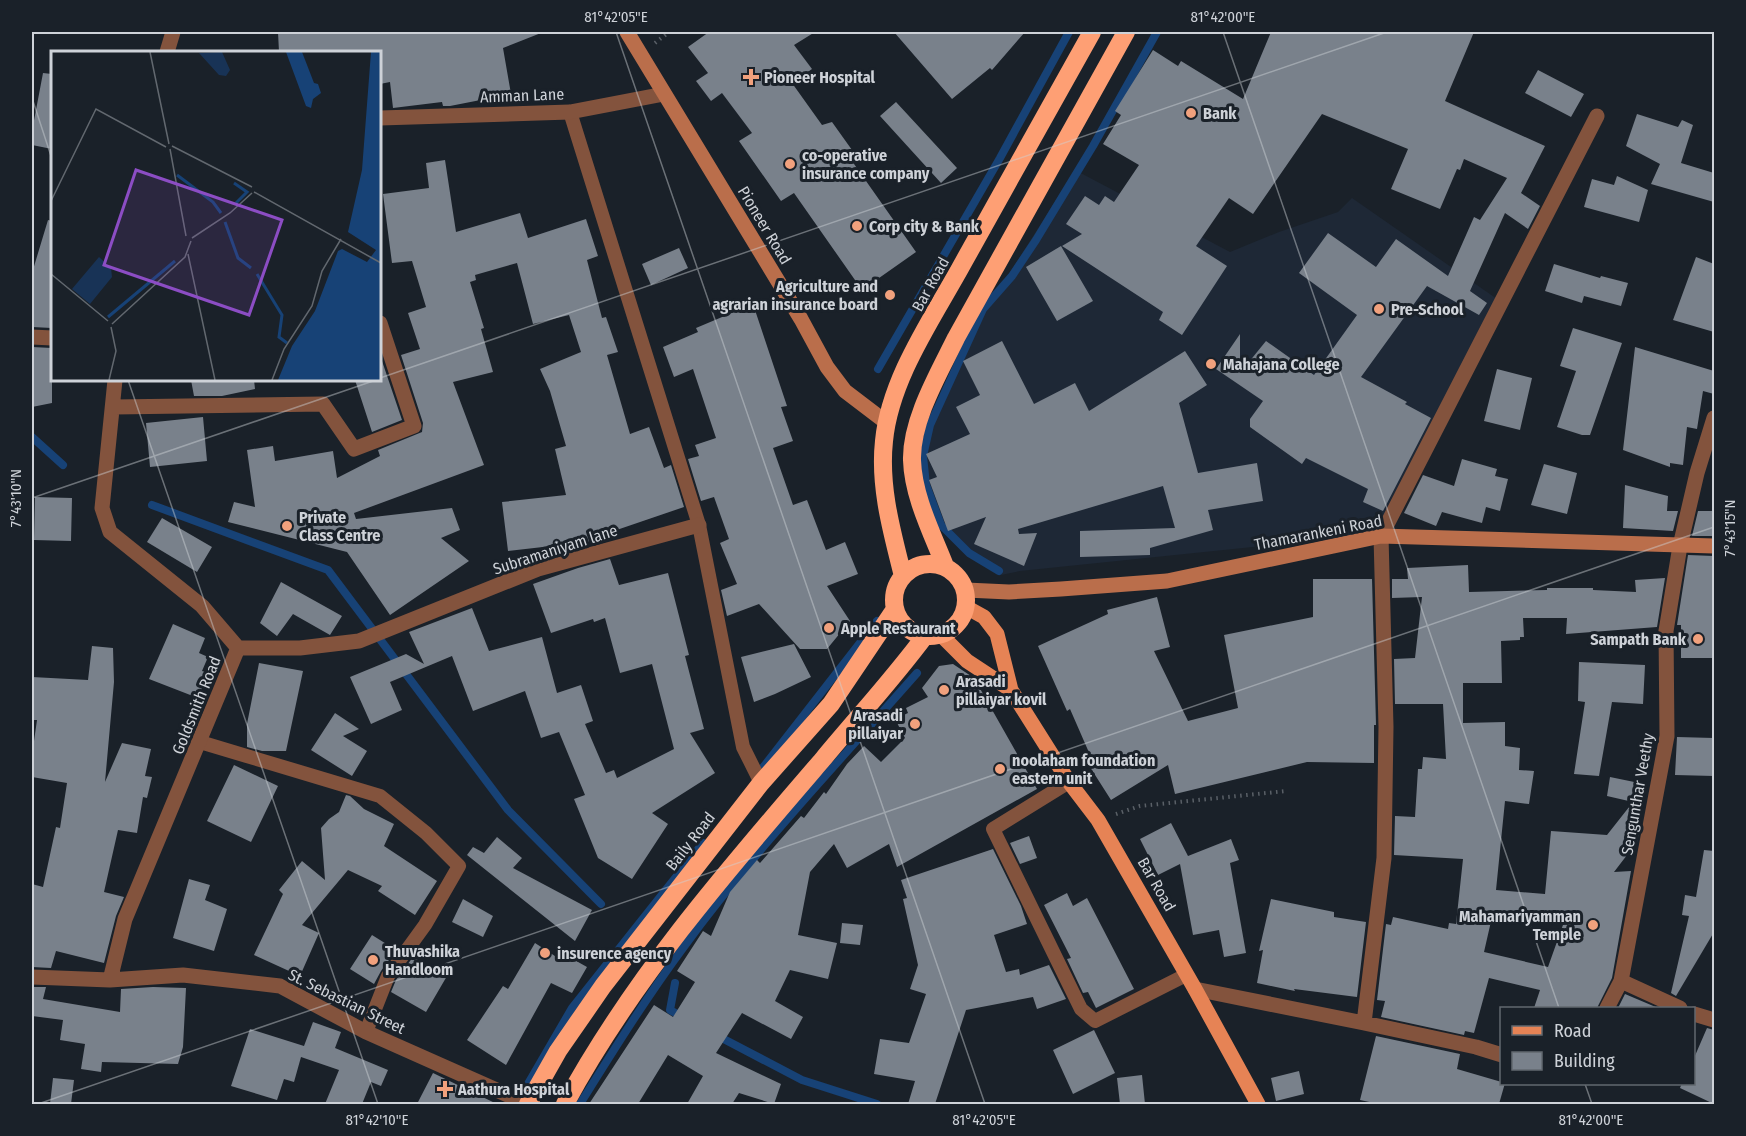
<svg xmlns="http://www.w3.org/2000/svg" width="1746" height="1136" viewBox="0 0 1746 1136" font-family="'Fira Sans Condensed',sans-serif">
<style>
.built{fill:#1e2836}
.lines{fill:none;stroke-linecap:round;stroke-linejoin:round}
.stream{stroke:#174276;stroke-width:8}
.building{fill:#79818b;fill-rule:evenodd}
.path{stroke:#5a6067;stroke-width:4;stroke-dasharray:1.5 4.5;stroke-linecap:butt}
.lane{stroke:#83533d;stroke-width:14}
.street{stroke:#83533d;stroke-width:15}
.secondary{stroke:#ba6e4b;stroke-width:15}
.primary{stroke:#e68355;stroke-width:15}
.highway{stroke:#fe9f74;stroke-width:18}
.ticks{fill:none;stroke:#ced2d8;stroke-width:1.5;stroke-opacity:0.45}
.poi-dot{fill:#f1a17d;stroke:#1a2129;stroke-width:2}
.labels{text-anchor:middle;stroke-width:6;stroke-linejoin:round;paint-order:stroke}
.poi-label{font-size:16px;font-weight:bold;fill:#ced2d8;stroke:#1a2129;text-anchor:start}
.street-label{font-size:16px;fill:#ced2d8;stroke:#1a2129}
.inset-river{fill:none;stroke:#174276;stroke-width:3}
.inset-road{fill:none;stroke:#62686f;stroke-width:1.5}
.view{fill:#8c4dc4;fill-opacity:0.15;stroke:#8c4dc4;stroke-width:3}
.inset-edge{fill:none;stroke:#ced2d8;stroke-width:3}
.neatline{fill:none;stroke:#ced2d8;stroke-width:2}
.ticks-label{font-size:15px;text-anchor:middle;fill:#ced2d8}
</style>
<rect width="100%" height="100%" fill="#1a2129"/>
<path class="built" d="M1075 170 1230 252 1279 232 1338 212 1352 198 1497 299 1380 534 1020 571 1001 575 968 555 939 527 923 483 920 456 924 439 943 389 981 307 1009 274Z"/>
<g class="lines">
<path class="stream" d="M878 369 1000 158 1069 32
M32 437 63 465
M152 505 328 570 508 810 601 904
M999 571 969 553 941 525 926 485 923 456 930 425 983 309 1012 276 1036 240 1093 146 1157 32
M761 770 877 621
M675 983 670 1010 684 1018
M716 1035 802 1080 877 1104
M518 1101 572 1008 703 843
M580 1104C613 1051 646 998 683 948 754 851 838 763 917 673"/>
</g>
<path class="building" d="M278 32H541V33L503 48 511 94 450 106H443L442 102 393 108 390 82 380 84V52H279Z
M709 32H815L794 45 812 69 792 83 822 125 832 122 852 150 847 154 916 252 862 290 794 193 781 201 739 141 752 133 722 93 711 101 696 81 708 73 688 47Z
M894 32H1025L992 70 990 68 952 99Z
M1271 32H1474L1445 101 1545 146 1521 193 1540 206 1528 229 1505 213 1470 291 1487 303 1479 315 1427 286 1361 377 1407 402 1405 404 1431 418 1383 511 1363 502 1368 489 1306 458 1302 464 1250 427V419L1263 401 1216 369 1240 334V373L1266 341 1314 375 1357 315 1299 273 1328 233 1376 267 1396 239 1448 276 1474 217 1480 220 1507 178 1464 159 1460 170 1457 169 1440 209 1391 189 1408 149 1322 114 1253 214 1229 198 1196 246 1227 266 1182 335 1159 320 1163 312 1062 246 1082 234 1066 224 1085 196 1099 205 1105 196 1114 202 1139 165 1103 144 1121 115 1115 111 1153 50 1178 66 1181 61 1243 99Z
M1538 70 1584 94 1571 117 1525 93Z
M43 73 52 74V149L32 145V131Z
M896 102 957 168 941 183 880 116Z
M1637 114 1678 127 1682 120 1693 125 1681 163 1714 173V202L1651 184 1660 164 1626 146Z
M445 160 456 232 520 213 528 238 586 219 598 256 587 260 602 318 606 317 618 352 607 355 630 434 649 427 664 468 671 465 684 507 602 535 604 540 508 551 502 502 566 495 555 449 566 446 550 391 540 369 581 352 569 315 533 324 517 263 475 275 476 280 470 282 484 328 481 329 493 372 453 382 484 465 354 513 356 519 452 508 460 530 441 538 469 561 390 615 347 552 228 522 234 502 255 507 247 450 273 446 275 461 333 451 337 478 380 456 378 450 422 432 423 423 401 355 420 349 408 313 426 307 412 261 392 263 383 194 429 188 426 163Z
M1617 176 1648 190 1639 222 1584 207 1592 179 1614 185Z
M48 220 52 221V328L32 327V273Z
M1061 246 1093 301 1057 321 1026 267Z
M679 248 688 268 651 285 642 264Z
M1696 257 1714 264V332L1673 320Z
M1554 264 1600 278 1601 276 1628 283 1621 306 1584 296 1582 303 1545 291Z
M753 304 787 406 781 407 793 441 773 448 793 505 807 500 826 550 845 542 858 574 827 586 850 621 827 649H800L759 604 727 616 721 590 737 584 720 543 729 539 714 497 701 501 688 459 699 456 695 445 716 438 693 369 674 377 663 347 698 332 696 328Z
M1573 328 1622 343 1590 435H1582L1557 427 1576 371 1560 366Z
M1002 341 1034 404 1075 383 1089 411 1185 351 1207 385 1179 403 1198 473 1257 463 1263 501 1208 510 1213 530 1150 548V555L1080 557V531L1175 528 1163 486 1018 529 1019 534 1037 533 1024 566 974 544 986 517 948 531 929 480 937 477 926 454 970 434 956 407 980 395 963 361Z
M32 347 52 348V403L32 407Z
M1635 347 1714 371V394L1703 391 1697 429 1687 427 1683 465 1670 463V467L1623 450Z
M382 361 402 420 372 432 355 380H380V362Z
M1497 369 1532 378 1520 430 1484 421Z
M191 380H254L255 389 222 396H194Z
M203 417 207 461 150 467 146 423Z
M1462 459 1497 469 1495 476 1508 479 1500 511 1486 507 1482 523 1442 512 1436 526 1404 513 1423 475 1454 486Z
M1544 464 1577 473 1567 514 1531 505Z
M1625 485 1668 496 1667 511H1678L1673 531 1623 528Z
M35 497 72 498 71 541 34 540Z
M1698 511H1714V536H1692Z
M162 518 212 547 197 572 147 542Z
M1688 555 1714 556V658H1681V625H1677Z
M610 559 619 585 668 573 689 655 685 656 704 729 690 733 715 773 652 813 668 824 632 879 598 858 574 799 585 795 559 732 541 738 525 691 473 711 452 656 390 682 402 710 371 724 350 677 406 654 424 664 409 632 472 608 489 651 542 637 557 693 581 685 593 721 585 724 606 773 614 770 617 778 674 749 652 664 620 673 605 618 594 622 593 619 551 633 533 584 578 568Z
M1468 565 1469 592 1547 590V588H1593V590L1636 592 1635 580 1665 578 1657 627 1566 634 1567 618H1523L1524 637H1520V640L1501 641 1502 683H1463V723L1505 722V746L1520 748 1519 770 1534 771 1529 804 1505 801 1496 890 1545 894 1551 831 1607 835 1633 802 1607 796 1610 777 1644 784 1635 829 1639 832 1637 842 1614 872 1631 871 1612 978 1597 1008H1534L1540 990 1489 978 1474 1033 1465 1031 1464 1035 1381 1017 1385 1001 1377 1000 1386 924 1391 925 1393 917 1448 929 1449 923 1456 924 1463 859 1394 855 1395 816 1415 817 1418 769H1422L1423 757 1446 759 1443 704H1395L1394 659 1415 658 1422 597 1392 598V579H1408L1407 568ZM1492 917 1564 922 1548 967 1484 952Z
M1313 579H1372L1376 725H1374V763L1307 762 1175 794 1168 765 1111 800 1090 767 1094 764 1070 709 1067 711 1038 646 1108 614 1107 610 1157 597 1170 647 1154 651 1188 721 1238 708 1224 635 1313 617Z
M281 582 342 616 330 635 293 614 277 636 260 623Z
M173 624 205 638 199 653 208 657 202 671 209 673 198 698 149 679Z
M794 644 811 677 775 694 754 702 741 657Z
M92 646 113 648 114 682 105 782 122 743 151 749 145 776 152 777 147 798 143 797 137 833 118 830 104 892 124 897 116 916 104 963 56 951 51 968 32 967V884L43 887 56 827 60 828 67 783 32 777V755L37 720H32V677L88 680Z
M1579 662 1645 665 1643 704 1612 702 1599 776 1574 774 1585 702 1578 701Z
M259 663 303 671 286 751H262L247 747V724Z
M953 664 974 678 1037 789 897 867 889 844 847 868 834 844 810 872 798 935 837 943 828 979 790 970 775 1001 803 1017 791 1039 742 1013 716 1053 781 1084 774 1104 739 1093 732 1104H687L703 1076 668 1055 638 1104H589L654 1005 673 1017 695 982 677 971 703 931 711 936 730 892 757 860 760 863 801 816 804 818 824 792 826 794 847 764 864 746 881 762 905 738 895 719 908 713 906 708 928 697 922 688 939 666Z
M335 713 359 729 343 736 367 751 352 776 311 750Z
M1677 737 1714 738V776L1675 775Z
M234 765 278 786 251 842 207 821Z
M346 795 350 796 364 809 394 824 384 846 437 881 415 915 378 891 382 886 348 870 302 925 319 933 300 976 254 955 283 894 279 890 302 861 325 880 321 828 329 819 339 812Z
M1171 823 1188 856 1231 839 1239 860 1230 863 1246 953 1224 957 1219 930 1193 935 1180 864 1158 875 1140 839Z
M1029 836 1037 858 1020 864 1010 843Z
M497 837 522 858 513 868 592 910 575 941 467 855 473 847 484 853Z
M993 849 1021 906 1027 924 994 935 1006 972 1019 969 1020 975 1049 965 1066 999 1037 1009 1033 997 966 1010 935 1104H908L915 1081 874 1074 880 1039 909 1043 926 994 910 989 918 965 903 899 907 898 901 880Z
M1704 850 1714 851V932L1676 996 1671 993 1689 916 1682 915 1685 895 1696 897Z
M189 879 210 885 205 900 227 909 214 951 173 938Z
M1067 893 1073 906 1087 898 1134 989 1096 1008 1088 992 1083 993 1067 959 1071 958 1044 905Z
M463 899 493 916 483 937 452 922Z
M1271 899 1334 912V917L1366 922 1357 997 1294 989 1295 991 1257 983 1263 950 1259 951Z
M842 923 863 925 860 945 840 943Z
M372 935 396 950 381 971 374 984 350 969Z
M535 943 558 958 562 953 587 967 572 993 551 983 506 1065 467 1040 503 986 508 989Z
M413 957 447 976 426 1012 391 992 396 980Z
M32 987H46L43 999 120 1012 121 989 153 987 186 988 183 1047 178 1064 102 1062 101 1072 81 1069 85 1044 60 1040 63 1020 32 1016Z
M1625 994 1658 1008H1618Z
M313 1022 341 1032 335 1048 388 1070 381 1086 371 1082 362 1104H325L339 1070 301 1057 294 1082 284 1079 277 1100 231 1086 250 1029 304 1046Z
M1707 1028 1714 1030V1104L1680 1088 1682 1083H1694V1058Z
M1094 1030 1115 1073 1073 1094 1053 1050Z
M1376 1036 1460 1054 1457 1069 1505 1083 1499 1104H1379L1360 1100Z
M1299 1071 1304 1094 1276 1101 1271 1078Z
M433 1073 497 1104H417Z
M1142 1075 1145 1104H1120L1117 1078Z
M53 1078 74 1080 71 1104H50Z"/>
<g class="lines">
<path class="path" d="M655 43 669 32
M1116 814 1140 806 1286 791"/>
<path class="lane" d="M570 112 699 525 743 747 761 783
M200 742 380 796 426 833 459 866 425 925 388 976 366 1032
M1069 782 993 829 1081 1009 1095 1021 1186 975"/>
<path class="street" d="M167 52 173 32
M380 118 570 112 664 94
M32 337 52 338
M114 407 323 404 354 449 414 426 380 323
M238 648H300L359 641 538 569 699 525
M32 977 110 980 183 975 280 986 366 1032 528 1104
M110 980 125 919 238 648 202 606 110 532 102 508 115 380
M1621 981 1680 1008
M1195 989 1364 1023 1384 858 1386 727 1381 536 1597 116
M1607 1008 1621 981 1667 736 1666 631 1680 546 1697 473 1714 418
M1694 1014 1714 1020
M1364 1023 1476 1047 1502 1055"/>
<path class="secondary" d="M627 32 801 319 827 367 845 391 887 423
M966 590 1009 592 1061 589 1167 581 1381 536 1714 546"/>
<path class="primary" d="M966 607 984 617 997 634 1011 690 1069 782 1098 820 1195 989 1258 1104
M941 635 967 661 1011 690"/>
<path class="highway" d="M894 600a36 36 0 1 1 72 0a36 36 0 1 1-72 0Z
M945 566C932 533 913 496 912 460 911 420 939 373 956 338L1126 32
M903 576C892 532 879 487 884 441 890 378 933 318 963 263 1006 186 1049 108 1092 32
M528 1104 558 1051 603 986 761 783 831 704 895 609
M565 1104C633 978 730 867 823 759 857 718 893 679 925 636"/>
</g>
<path class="ticks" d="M616 32 985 1104M1223 32 1559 1008M32 98 52 159M380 378 1387 32M128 380 378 1104M32 498 376 380M1585 1084 1592 1104M38 1104 1714 527"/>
<g class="poi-dot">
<path d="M748 68h6v6h6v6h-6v6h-6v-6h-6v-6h6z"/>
<circle cx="1191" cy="113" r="6"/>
<circle cx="790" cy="164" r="6"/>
<circle cx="857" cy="226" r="6"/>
<circle cx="890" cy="295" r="6"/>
<circle cx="1379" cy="309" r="6"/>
<circle cx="1211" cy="364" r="6"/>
<circle cx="287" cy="526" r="6"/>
<circle cx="829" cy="628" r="6"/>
<circle cx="1698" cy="639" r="6"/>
<circle cx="944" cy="690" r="6"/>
<circle cx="915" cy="724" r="6"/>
<circle cx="1000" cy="769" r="6"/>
<circle cx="1593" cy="925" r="6"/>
<circle cx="545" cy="953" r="6"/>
<circle cx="373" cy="960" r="6"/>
<path d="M442 1080h6v6h6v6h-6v6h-6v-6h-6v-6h6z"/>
</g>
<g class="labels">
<g class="poi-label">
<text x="764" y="83">Pioneer Hospital</text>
<text x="1203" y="119">Bank</text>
<text x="802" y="161">co-operative<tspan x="802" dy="18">insurance company</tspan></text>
<text x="869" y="232">Corp city &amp; Bank</text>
<text x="878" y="292" text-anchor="end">Agriculture and<tspan x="878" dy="18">agrarian insurance board</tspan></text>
<text x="1391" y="315">Pre-School</text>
<text x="1223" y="370">Mahajana College</text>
<text x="299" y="523">Private<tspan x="299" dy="18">Class Centre</tspan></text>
<text x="841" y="634">Apple Restaurant</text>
<text x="1686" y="645" text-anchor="end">Sampath Bank</text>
<text x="956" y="687">Arasadi<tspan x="956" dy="18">pillaiyar kovil</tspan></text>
<text x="903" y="721" text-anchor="end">Arasadi<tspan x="903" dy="18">pillaiyar</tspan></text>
<text x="1012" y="766">noolaham foundation<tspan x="1012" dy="18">eastern unit</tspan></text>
<text x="1581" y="922" text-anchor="end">Mahamariyamman<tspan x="1581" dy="18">Temple</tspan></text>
<text x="385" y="957">Thuvashika<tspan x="385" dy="18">Handloom</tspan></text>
<text x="557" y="959">insurence agency</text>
<text x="458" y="1095">Aathura Hospital</text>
</g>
<g class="street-label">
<text transform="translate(522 95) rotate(-2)" y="6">Amman Lane</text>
<text transform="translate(765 225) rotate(59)" y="6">Pioneer Road</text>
<text transform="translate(930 284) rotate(-61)" y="6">Bar Road</text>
<text transform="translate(1318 532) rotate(-11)" y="6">Thamarankeni Road</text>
<text transform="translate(555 549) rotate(-18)" y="6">Subramaniyam lane</text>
<text transform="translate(196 705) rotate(-68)" y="6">Goldsmith Road</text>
<text transform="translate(1637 794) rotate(-80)" y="6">Sengunthar Veethy</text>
<text transform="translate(690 841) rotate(-52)" y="6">Baily Road</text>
<text transform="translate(1157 884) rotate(60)" y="6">Bar Road</text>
<text transform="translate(347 1001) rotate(26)" y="6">St. Sebastian Street</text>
</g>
</g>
<g transform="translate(51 51)">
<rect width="330" height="330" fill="#1a2129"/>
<path d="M171 1 179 19 175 25 168 24 148 2ZM48 206 60 217 61 226 39 253 21 238Z" fill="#183356"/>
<path d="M235 1H251L263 32 267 33 270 42 262 48 260 57 255 55ZM320 1H330V329H227L241 295 264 260 287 200 291 198 316 211 325 199 297 181 311 119Z" fill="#174276"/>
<path class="inset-river" d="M126 124 162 151 170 162M183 132 196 141 185 152M174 171 187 207 200 217M206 223 231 264 228 286 236 292M57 266 124 210"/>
<path class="inset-road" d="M99 1 118 93M121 95 201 136M119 98 135 185M203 141 330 212M0 150 45 58 115 96M141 187 179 162 201 142M137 203 164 329M0 223 57 270M61 273 134 206 140 190M58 329 65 300 60 276M221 329 233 298 261 255 271 220 290 188"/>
<path class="view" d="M85 119 231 169 198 264 53 214Z"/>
<rect width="330" height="330" class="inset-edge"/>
</g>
<rect width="1746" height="1136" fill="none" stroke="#1a2129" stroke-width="66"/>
<rect x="1500" y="1007" width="195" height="78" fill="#1a2129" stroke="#62686f" stroke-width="1.5"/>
<rect x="1512" y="1026" width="30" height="9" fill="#e68355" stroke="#62686f" stroke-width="1.5"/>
<text x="1554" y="1037" font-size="18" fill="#ced2d8">Road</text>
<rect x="1512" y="1052" width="30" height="18" fill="#79818b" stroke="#62686f" stroke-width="1.5"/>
<text x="1554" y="1067" font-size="18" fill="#ced2d8">Building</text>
<rect x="33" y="33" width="1680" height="1070" class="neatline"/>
<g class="ticks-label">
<text x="616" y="22">81°42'05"E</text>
<text x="1223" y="22">81°42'00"E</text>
<text transform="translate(16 498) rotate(-90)" y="5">7°43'10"N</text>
<text transform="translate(1730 528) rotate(-90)" y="5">7°43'15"N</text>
<text x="377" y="1125">81°42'10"E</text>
<text x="984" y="1125">81°42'05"E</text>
<text x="1591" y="1125">81°42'00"E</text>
</g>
</svg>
